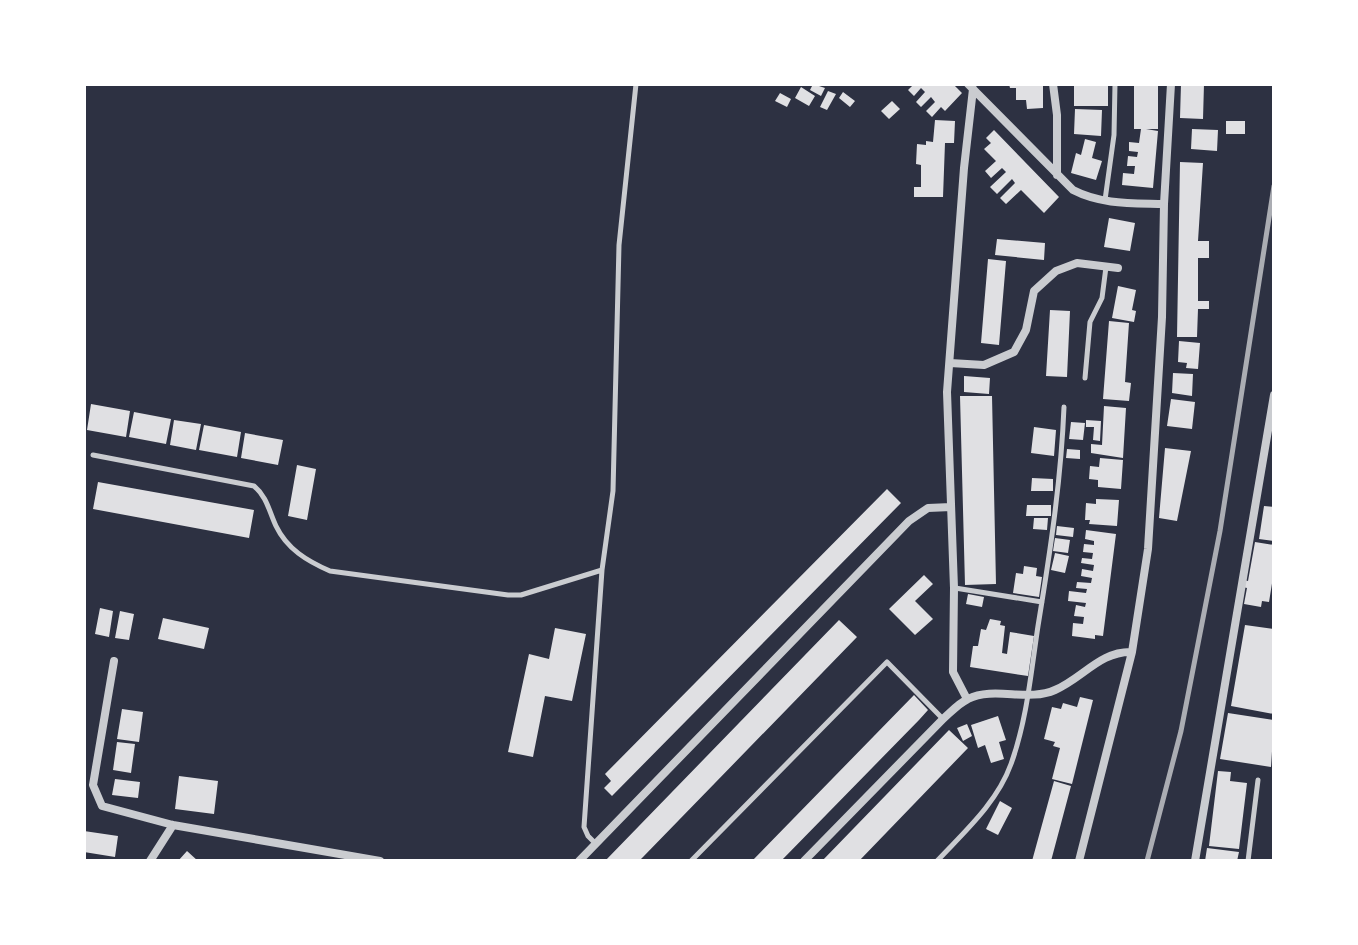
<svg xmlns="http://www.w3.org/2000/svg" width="1358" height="945" viewBox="0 0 1358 945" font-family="'PT Serif',serif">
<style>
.building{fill:#e0e0e3}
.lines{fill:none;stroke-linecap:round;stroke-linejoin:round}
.service{stroke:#caccd0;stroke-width:5}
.minor{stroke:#caccd0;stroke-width:8}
.rail{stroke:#abadb3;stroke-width:5}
</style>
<rect width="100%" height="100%" fill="#2d3142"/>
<path class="building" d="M813 84 825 88 821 96 810 90Z
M914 84H953L962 93 945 111 941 107 932 117 926 111 935 102 931 97 921 107 916 102 925 92 921 88 914 96 908 90Z
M1009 84H1043V108L1027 109 1026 100H1016V88H1010Z
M1074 84H1108V106H1074Z
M1134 84H1158V129H1146L1158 131 1153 188 1122 185 1123 173 1134 174 1135 166H1127L1128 156 1137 157 1138 152 1129 151V142L1139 143 1141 129H1134Z
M1181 84H1204L1203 119 1180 118Z
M801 87 815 96 809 106 795 98Z
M828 91 836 94 827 110 820 107Z
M843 92 855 101 850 107 839 98Z
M780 93 791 99 787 107 775 101Z
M892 101 900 109 889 119 881 111Z
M1075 109 1102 110 1101 136 1074 134Z
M935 120 955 121 954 143H945L943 197H914V187H921V165L916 164 917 144 926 145V141L933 142Z
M1226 121H1245V134H1226Z
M1192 129 1218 130 1217 151 1191 149Z
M994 130 1059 197 1044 213 1021 190 1006 204 1000 198 1015 183 1012 179 997 194 990 187 1006 172 1002 168 991 178 985 171 996 161 984 149 991 143 986 138Z
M1085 139 1096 142 1092 158 1102 161 1096 180 1071 173 1076 153 1081 155Z
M1180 162 1203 163 1198 241H1209V258H1198V301H1209V309H1198L1197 337H1177Z
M1109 218 1135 223 1130 251 1104 247Z
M997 239 1045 243 1044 260 995 255Z
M988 259 1006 261 999 345 981 343Z
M1118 286 1136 290 1132 310 1136 311 1134 322 1112 318Z
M1050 310 1070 311 1067 377 1046 376Z
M1109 321 1129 323 1125 382 1131 383 1129 401 1103 399Z
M1179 341 1200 343 1198 369 1186 368 1187 363 1178 362Z
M1173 373 1193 374 1192 396 1172 393Z
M964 376 990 378 989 394 964 392Z
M960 396H992L996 584 965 585Z
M1171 399 1195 402 1192 429 1167 426Z
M91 404 130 411 126 437 87 430Z
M1104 406 1126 408 1123 458 1091 453V444L1102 445Z
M134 412 171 419 166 444 129 437Z
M174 420 201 424 196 450 170 445Z
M1086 420 1101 421 1100 441 1093 440 1094 427H1086Z
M1071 422 1085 423 1083 440 1069 439Z
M204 425 241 432 237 457 199 450Z
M1034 427 1056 430 1054 456 1031 453Z
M245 433 283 440 278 465 241 458Z
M1165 448 1191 451 1177 521 1159 518Z
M1067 449 1080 450V459L1066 458Z
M1100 458 1123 460 1121 489 1098 487V480L1089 479 1090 466 1099 467Z
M297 465 316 469 307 520 288 516Z
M1032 478 1053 479V491H1031Z
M98 482 254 510 249 538 93 509Z
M887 489 901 503 612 796 604 788 611 781 605 774Z
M1096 499 1119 500 1117 526 1089 524 1090 520H1085L1086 503 1096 504Z
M1027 505H1051V516H1026Z
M1264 506 1274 507V541L1259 539Z
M1034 518H1048L1047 530 1033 529Z
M1057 526 1074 528 1073 537 1056 535Z
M1086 530 1116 534 1103 636 1095 635V639L1072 636 1073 623 1083 624 1084 617 1074 616 1076 605 1085 607 1086 603 1068 601 1069 591 1086 593 1087 589 1076 588 1077 582 1091 583 1092 578 1081 576 1082 569 1093 571 1094 565 1081 563 1082 558 1092 559 1093 553 1083 552 1084 544 1094 545V541L1085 539Z
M1055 538 1070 540 1068 553 1053 551Z
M1255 542 1274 545V571L1269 602 1262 601 1261 607 1244 604 1247 588 1243 587 1244 580 1248 581Z
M1055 553 1069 556 1065 573 1051 570Z
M1024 566 1037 568 1036 576 1042 577 1039 597 1013 593 1016 573 1023 574Z
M924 575 933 584 915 601 933 619 915 635 889 609Z
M968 594 984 597 982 607 966 604Z
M100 608 113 611 109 637 95 634Z
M120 611 134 614 129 640 115 638Z
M163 618 209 628 204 649 158 639Z
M990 619 1001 621 1000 625 1005 626 1002 653 1007 654 1010 632 1034 636 1028 676 970 667 973 646H978L981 629 986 630Z
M839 620 857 637 643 857 639 861H605Z
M1245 625 1274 629V714L1231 706Z
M555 628 586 634 572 701 545 696 533 757 508 752 529 654 549 659Z
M914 695 928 710 919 720 781 861H752Z
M1080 697 1093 700 1072 784 1052 779 1060 748 1053 746 1055 742 1044 739 1052 707 1061 709 1063 703 1077 707Z
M122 709 143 712 139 742 117 739Z
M1228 713 1274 720 1271 767 1220 759Z
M998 716 1006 740 999 742 1004 759 991 763 985 745 978 748 971 725Z
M967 724 972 736 963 741 957 728Z
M949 730 968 748 859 861H822Z
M117 742 135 744 131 773 113 770Z
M1218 771 1231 772 1230 781 1247 783 1239 849 1209 846Z
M179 776 218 781 214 814 175 809Z
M115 779 140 782 138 798 112 795Z
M1054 781 1071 786 1051 861H1032Z
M1000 801 1012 808 998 835 986 829Z
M84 831 118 836 115 857 84 852Z
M1207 848 1239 852 1237 861H1205Z
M187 851 198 861H178Z"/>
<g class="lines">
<path class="service" d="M1105 200 1114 135 1115 84
M1085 378 1090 322 1102 298 1106 267
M93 455 254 486C267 497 269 511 276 526 287 549 307 561 330 571L508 595H521L602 570 584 827 588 836 595 843
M602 570 613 491 619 245 636 84
M955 588 1042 602
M691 861 887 662 943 719
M937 861C964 832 997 803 1011 764 1027 720 1031 672 1038 626 1050 553 1061 481 1064 407
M1248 861 1258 780"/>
<path class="minor" d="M968 84 1073 190C1102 205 1133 203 1164 204
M1053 84 1057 115V175
M950 363 984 365 1014 352 1026 330 1034 291 1056 271 1077 263 1118 268
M114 661 93 785 102 806 173 825 380 861
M967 699 953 672 954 588 947 392 964 168 973 89
M150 861 173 825
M579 861 909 521 928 508 951 507
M804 861 943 719C951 712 959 703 968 699 994 686 1028 702 1055 690 1083 678 1100 651 1132 652
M1079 861 1132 652 1148 549 1162 317 1164 204 1171 84
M1195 861 1274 395"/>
<path class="rail" d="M1147 861 1181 731 1220 531 1274 186"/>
</g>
<rect width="1358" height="945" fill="none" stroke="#ffffff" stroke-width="172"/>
</svg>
